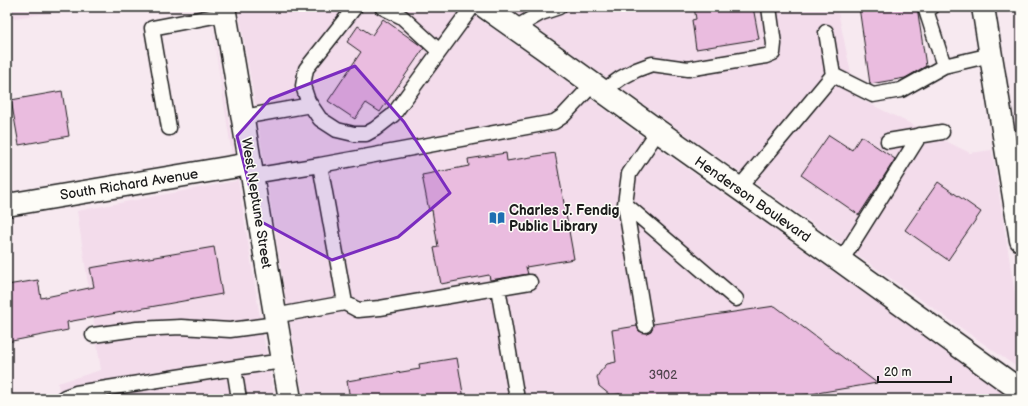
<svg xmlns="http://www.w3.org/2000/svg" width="1028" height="406" viewBox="0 0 1028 406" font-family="'Balsamiq Sans',sans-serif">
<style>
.built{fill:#f3dceb}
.building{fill:#eabcdf;stroke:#1c1c1c}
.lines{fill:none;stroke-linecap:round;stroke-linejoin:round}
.lane-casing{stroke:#1c1c1c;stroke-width:17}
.street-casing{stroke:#1c1c1c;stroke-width:25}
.secondary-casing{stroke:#1c1c1c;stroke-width:25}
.lane{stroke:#fdfcf7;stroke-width:14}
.street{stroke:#fdfcf7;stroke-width:22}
.secondary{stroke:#fdfcf7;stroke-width:22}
.marked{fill:#7b2cbf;fill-opacity:0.2;stroke:#7b2cbf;stroke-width:3;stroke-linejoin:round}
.labels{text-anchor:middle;stroke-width:3;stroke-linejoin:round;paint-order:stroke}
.number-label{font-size:12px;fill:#50444d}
.street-label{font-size:14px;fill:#1c1c1c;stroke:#fdfcf7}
.poi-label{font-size:14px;font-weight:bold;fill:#1c1c1c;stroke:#fdfcf7;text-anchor:start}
</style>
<rect width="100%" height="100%" fill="#f7e9f0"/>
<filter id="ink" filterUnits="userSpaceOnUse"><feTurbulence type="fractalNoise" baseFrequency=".025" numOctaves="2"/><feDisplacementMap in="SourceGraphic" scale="8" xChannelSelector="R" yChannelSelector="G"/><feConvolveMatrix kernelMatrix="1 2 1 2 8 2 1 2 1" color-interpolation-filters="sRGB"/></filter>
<g filter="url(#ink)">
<path class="built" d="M7 7H93L7 19Z
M209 7 229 120 235 154 232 155Z
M238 7H462L535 58 649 142 1014 398 304 399 288 313 257 115Z
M508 7H837L856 97 970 153 992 150 1021 332V370L667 121Z
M236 179H238L260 318 275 399H60L58 383 101 370 77 211 236 181Z"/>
<path class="building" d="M694 7H753L759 39 696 49 692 20 696 19Z
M859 7H917L926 66 905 78 870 84Z
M383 19 424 48 380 112 366 103 355 119 328 101 361 52 347 42 358 26 372 35Z
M62 91 69 136 19 145 11 100Z
M829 135 852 150 861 136 895 159 859 215 801 175Z
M506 153 507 161 555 153 574 259 526 267 528 274 490 280 489 275 441 284 434 248 438 247 432 210 429 211 422 175 469 166 468 159Z
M938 182 981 212 948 260 905 230Z
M214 247 222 294 67 322 68 330 7 342V285L38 280 41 298 94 287 90 268Z
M775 306 877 383 781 399H621L620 394 610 395 599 386 597 377 600 372 607 364 616 362 612 330 637 326 639 331 646 333 651 331 653 324Z
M457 358 464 399H350L347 381 420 369 419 364Z"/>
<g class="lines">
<defs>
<path id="lane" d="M355 7 306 69 303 86 308 101 320 119 337 130 354 134H366L375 129 393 115 472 7
M382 7 402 17 439 51
M515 28 541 13 559 7
M826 32 833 75
M944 66 991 55
M603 91 621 78 636 70 652 64 688 69 766 56 773 53 774 44 769 7
M243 117 311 105
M169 128 152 28 225 14
M888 141 942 132
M320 165 554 122 563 116 593 84
M252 176 320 165 345 303 274 316
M739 188 833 75 873 95 901 90 944 66 926 10 932 7
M625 204 736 299
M841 261 920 135
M498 288 517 399
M345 303 358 310 380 308 530 282
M645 325 625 204 629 174 658 131
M93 335 137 329 181 327 230 330 276 324
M234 368 239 399
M62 399 65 397 76 393 234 368 283 361"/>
<path id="street" d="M983 7 1021 240
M7 205 250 164"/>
<path id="secondary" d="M224 7C247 137 266 269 290 399
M485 7 543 48 658 131 841 261 1021 391"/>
</defs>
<use href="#lane" class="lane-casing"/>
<use href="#street" class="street-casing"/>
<use href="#secondary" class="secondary-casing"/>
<use href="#lane" class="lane"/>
<use href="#street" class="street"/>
<use href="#secondary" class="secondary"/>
</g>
</g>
<path class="marked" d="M355 66 404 122 450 193 398 237 332 260 258 220 237 136 270 99Z"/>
<defs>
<symbol id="library-bare" viewBox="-9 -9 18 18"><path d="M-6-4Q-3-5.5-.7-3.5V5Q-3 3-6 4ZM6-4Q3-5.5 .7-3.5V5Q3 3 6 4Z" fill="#1f6fb2" stroke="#fdfcf7" stroke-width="2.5" paint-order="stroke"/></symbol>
</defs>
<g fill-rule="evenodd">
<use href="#library-bare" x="486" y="207" width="22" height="22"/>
</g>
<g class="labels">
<g class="number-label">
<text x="663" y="379">3902</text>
</g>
<g class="street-label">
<text transform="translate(129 184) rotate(-9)" y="5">South Richard Avenue</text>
<text transform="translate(753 199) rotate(35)" y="5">Henderson Boulevard</text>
<text transform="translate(257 203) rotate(81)" y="5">West Neptune Street</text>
</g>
<g class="poi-label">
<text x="509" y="215">Charles J. Fendig<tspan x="509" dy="16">Public Library</tspan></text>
</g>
</g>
<rect width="1028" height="406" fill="none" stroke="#fdfcf7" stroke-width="24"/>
<rect x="12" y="12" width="1004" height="382" fill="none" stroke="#1c1c1c" stroke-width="1.5" filter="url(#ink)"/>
<path d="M878 376v6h73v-6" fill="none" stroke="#1c1c1c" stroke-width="2"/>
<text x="884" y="376" font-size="12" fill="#1c1c1c" stroke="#fdfcf7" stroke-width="3" paint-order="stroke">20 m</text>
</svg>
